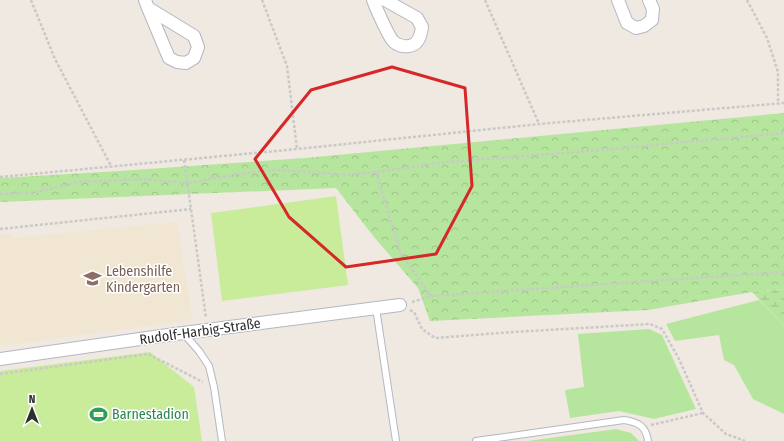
<svg xmlns="http://www.w3.org/2000/svg" width="784" height="441" viewBox="0 0 784 441" font-family="'Fira Sans Condensed',sans-serif">
<style>
.education{fill:#f0e6d1}
.grass{fill:#b6e59e}
.forest{fill:url(#forest-crowns)}
.wetland{fill:url(#wetland-marsh)}
.pitch{fill:#c9ec9a}
.lines{fill:none;stroke-linecap:round;stroke-linejoin:round}
.service-casing{stroke:#b4b7c1;stroke-width:8}
.minor-casing{stroke:#b4b7c1;stroke-width:14}
.path{stroke:#c9c9c9;stroke-width:2.5;stroke-dasharray:3 2;stroke-linecap:butt}
.service{stroke:#fff;stroke-width:6}
.minor{stroke:#fff;stroke-width:12}
.marked{fill:none;stroke:#d62828;stroke-width:3;stroke-linejoin:round}
.labels{text-anchor:middle;stroke-width:3;stroke-linejoin:round;paint-order:stroke}
.education-label{font-size:14px;fill:#785e54;stroke:#fff;text-anchor:start}
.street-label{font-size:14px;fill:#2e2e2e;stroke:#fff}
.leisure-label{font-size:14px;fill:#27864d;stroke:#fff;text-anchor:start}
</style>
<defs>
<pattern id="forest-crowns" width="20" height="18" patternUnits="userSpaceOnUse"><rect width="20" height="18" fill="#b6e59e"/><path d="M2 6a3 3 0 1 1 6 0M12 15a3 3 0 1 1 6 0" fill="none" stroke="#9dc588"/></pattern>
<pattern id="wetland-marsh" width="20" height="14" patternUnits="userSpaceOnUse"><rect width="20" height="14" fill="#b6e59e"/><path d="M1 5h8M5 5V1M11 12h8M15 12V8" fill="none" stroke="#9dc588"/></pattern>
</defs>
<rect width="100%" height="100%" fill="#efe9e1"/>
<path class="education" d="M177 222 192 320 0 346V234L12 233 13 238Z"/>
<path class="grass" d="M759 300 784 325V414L753 399 734 365 724 360 719 335 675 341 666 324Z
M649 329 662 335 696 409 654 419 619 411 570 418 565 390 584 387 578 334Z
M616 429 631 433 639 441H528Z"/>
<path class="forest" d="M784 113V289L752 292 648 310 430 321 418 288 374 237 336 188 0 202V178L119 171 305 158Z"/>
<path class="wetland" d="M784 289V325L752 292Z"/>
<path class="pitch" d="M336 196 348 285 222 301 211 213Z
M150 352 194 387 202 441H0V371Z"/>
<g class="lines">
<defs>
<path id="service" d="M376 308 396 441
M183 333 199 351 209 366 214 387 222 441
M476 441 624 420C638 422 646 426 648 441"/>
<path id="minor" d="M145 0 148 8 169 58 177 62 186 63 194 58 198 47 194 36 148 8
M373 0C376 8 389 38 394 42 399 46 403 47 409 46 418 45 421 35 422 27L417 18 385 0
M618 0 627 23 636 28 644 26 652 20 653 9 649 0
M0 359 168 335 400 305"/>
</defs>
<use href="#service" class="service-casing"/>
<use href="#minor" class="minor-casing"/>
<path class="path" d="M31 0 55 59 111 166
M262 0 287 66 297 149
M485 0 539 124
M747 0 767 38 778 72V103
M184 160 191 209 206 318
M376 172 401 254 431 296
M0 177 297 149 539 124 784 103
M0 194 37 192 79 182 140 179 187 183 260 171 283 170 345 175 376 172 447 162 589 151 784 133
M0 229 191 209
M412 302 431 296 784 272
M410 310 414 312 422 329 435 338 513 332 650 324 662 329 679 359 703 413 726 434 745 441
M0 374 148 354 203 382
M651 425 703 413"/>
<use href="#service" class="service"/>
<use href="#minor" class="minor"/>
</g>
<path class="marked" d="M392 67 465 88 472 186 436 254 346 267 289 217 255 159 311 90Z"/>
<defs>
<symbol id="school-bare" viewBox="-9 -9 18 18"><path d="M0-5L7-2L0 1L-7-2ZM-4 1L0 2.5L4 1V4Q0 6-4 4Z" fill="#8d6e63" stroke="#fff" stroke-width="2.5" paint-order="stroke"/></symbol>
<symbol id="stadium-bare" viewBox="-9 -9 18 18"><path d="M0-5a6.5 5 0 1 0 0 10a6.5 5 0 1 0 0-10ZM-3.5-1.8h7v3.6h-7Z" fill="#2e9e5b" stroke="#fff" stroke-width="2.5" paint-order="stroke"/></symbol>
</defs>
<g fill-rule="evenodd">
<use href="#school-bare" x="80" y="266" width="25" height="25"/>
<use href="#stadium-bare" x="86" y="402" width="25" height="25"/>
</g>
<g class="labels">
<g class="education-label">
<text x="106" y="276">Lebenshilfe<tspan x="106" dy="16">Kindergarten</tspan></text>
</g>
<g class="street-label">
<text transform="translate(200 331) rotate(-8)" y="5">Rudolf-Harbig-Straße</text>
</g>
<g class="leisure-label">
<text x="112" y="419">Barnestadion</text>
</g>
</g>
<g transform="translate(32 409)" stroke="#ffffff" stroke-width="3" paint-order="stroke">
<path d="M0-3L7 15L0 10L-7 15Z" fill="#2e2e2e"/>
<text y="-6" font-size="11" font-weight="bold" text-anchor="middle" fill="#2e2e2e">N</text>
</g>
</svg>
